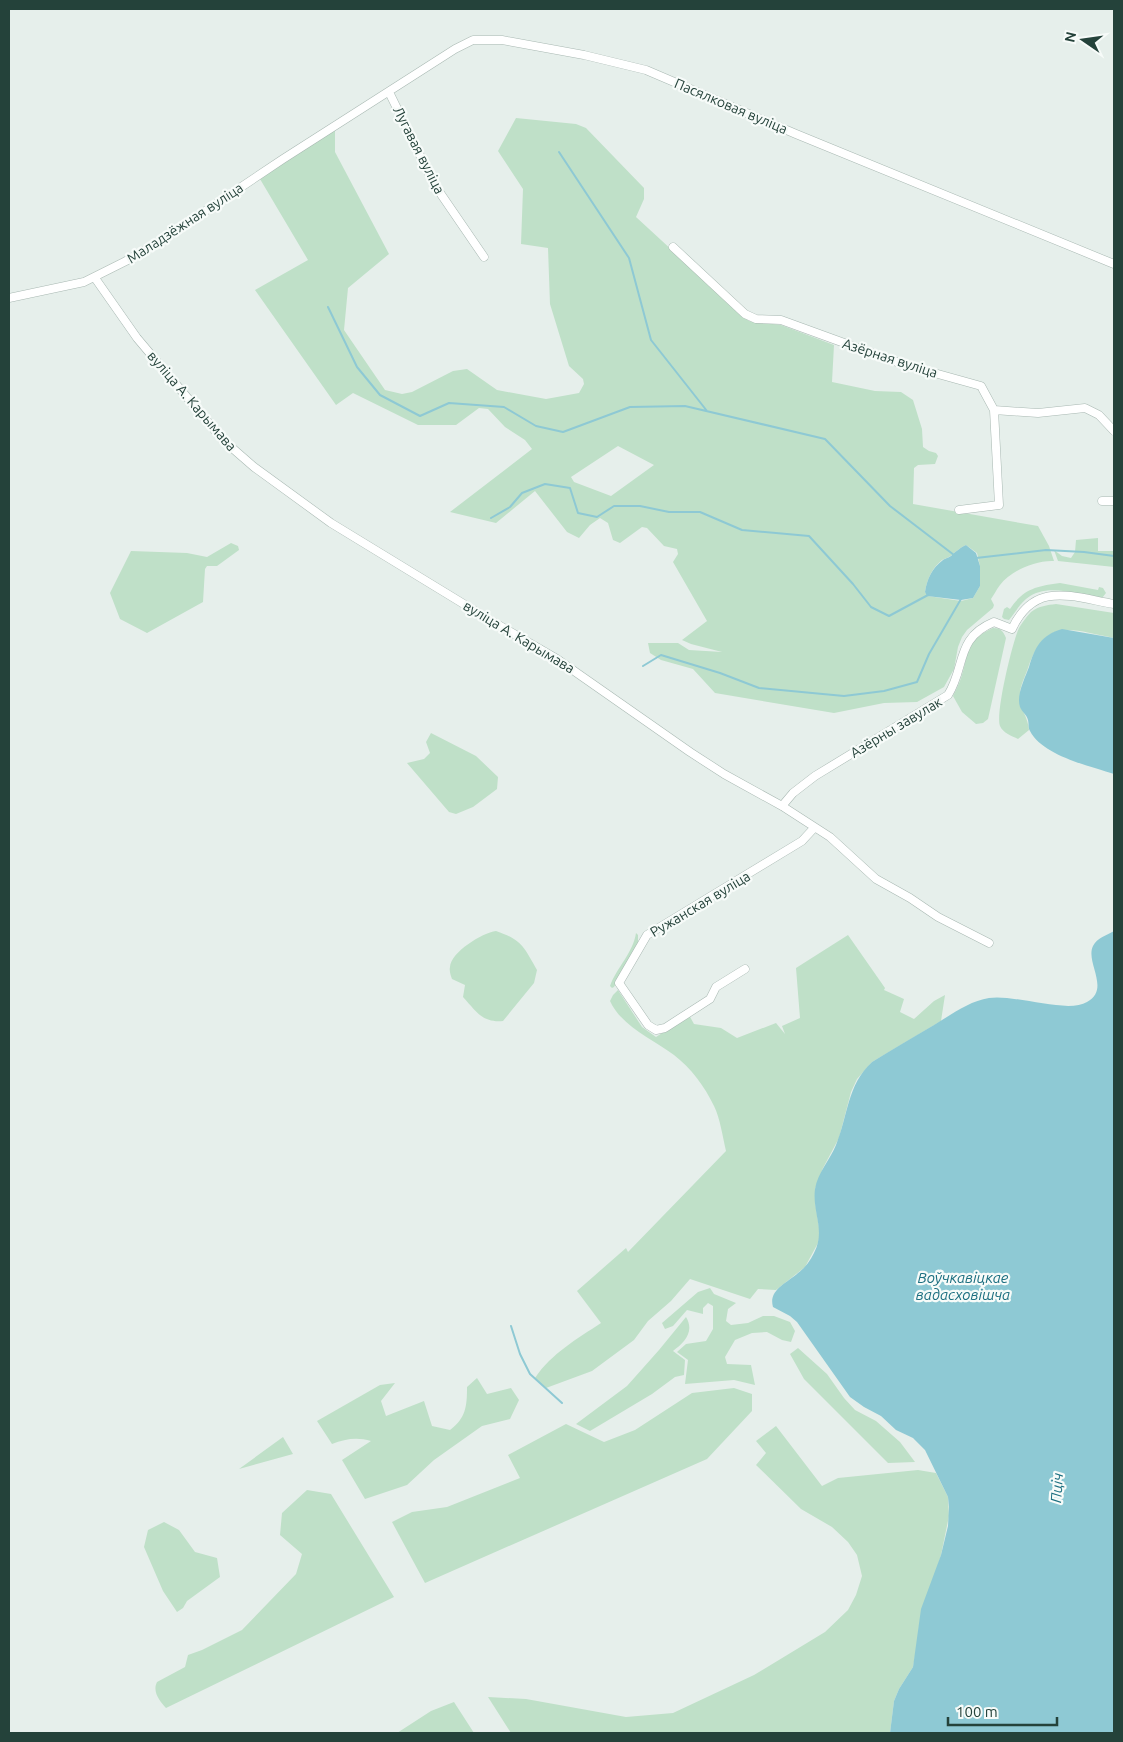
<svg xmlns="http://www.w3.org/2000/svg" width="1123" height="1742" viewBox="0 0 1123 1742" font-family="Ubuntu,sans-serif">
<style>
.green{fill:#bfe0c8;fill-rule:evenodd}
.water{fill:#8ec9d4}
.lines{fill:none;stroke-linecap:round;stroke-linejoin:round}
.stream{stroke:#8ec9d4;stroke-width:2}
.street-casing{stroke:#a8b8b2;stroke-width:9}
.street{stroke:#fff;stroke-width:8}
.labels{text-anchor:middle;stroke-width:4.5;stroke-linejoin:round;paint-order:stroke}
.street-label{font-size:14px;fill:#24423a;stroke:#f7fbf9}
.water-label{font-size:15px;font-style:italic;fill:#1c6f80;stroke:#f7fbf9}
</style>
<rect width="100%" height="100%" fill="#e6efeb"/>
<path class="green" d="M516 118 576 124 586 128 644 188V199L636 217 749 321 781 325 834 345 832 382 875 391 901 392 913 400 922 429 923 447 929 451 936 453 938 456 935 464 918 465 914 468 913 504 1038 526 1049 546 1054 561C1035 560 1011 571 1000 585 996 590 994 595 991 599L994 605 993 608 967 630 962 637 958 647 954 669 944 687 917 702 884 703 834 713 715 693 693 669 661 660 650 653 648 643H678L689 650 722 652 691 644 682 640 707 621 673 562 678 554 677 549 664 546 647 528 642 527 620 543 613 540 608 523 600 518 590 525 579 538 567 532 535 491 496 523 450 512 532 449 525 440 505 427 488 409 479 408 456 425H418L353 393 336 405 255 290 308 260 260 179 335 127V152L389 254 348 288 344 330 385 390 402 394 412 392 453 371 467 369 497 390 546 399 579 393 584 384 583 379 569 366 550 304 548 248 521 244 523 189 498 151ZM618 446 654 465 611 496 574 482 571 477ZM966 545 977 553 980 566V586L973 598 961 601 928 596 925 592C927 579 932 568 942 560 946 558 950 557 953 554 958 550 960 548 966 545Z
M1098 538V551H1114V567L1058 561 1054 550 1062 556 1071 558 1075 552 1076 540Z
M231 543 238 546 239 550 217 566H207L205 569 203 602 147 633 120 619 110 593 131 551 187 553 207 557Z
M1060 583 1098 590 1099 587 1103 588 1106 593 1102 598C1078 596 1048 581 1026 599 1019 605 1015 613 1009 620L1004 619 1002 617 1004 609 1007 607 1010 609C1023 589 1037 586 1060 583Z
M1056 604 1114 613V638C1071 630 1046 616 1028 668 1025 677 1019 688 1020 697 1020 709 1028 717 1029 730L1018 739C1012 736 1003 733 1000 726 995 714 1013 640 1019 628 1022 623 1027 616 1031 612 1039 606 1047 605 1056 604Z
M993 628C1001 628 1003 631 1006 638L988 719 983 723 976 724 962 712 953 696C956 690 959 684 961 678 970 652 963 642 993 628Z
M431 733 476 756 498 777 497 789 473 807 456 814 449 812 407 763 424 759 430 753 426 742Z
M496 931C522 940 524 947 537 970L534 983 503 1021C482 1023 476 1011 463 997L465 985 452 979C451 976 449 971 450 967 451 952 482 933 496 931Z
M636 933 638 935V943L614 987 612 988 610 986C617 967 633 953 636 933Z
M848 935 885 988 884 990 904 999 900 1012 914 1019 934 1001 945 995 941 1021 872 1062 857 1079 851 1092 839 1138 823 1168 815 1189V1202L820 1234 818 1243 805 1267 776 1290 758 1289 750 1299 690 1279 671 1301 648 1321 634 1340 592 1371 546 1388 535 1378C552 1353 577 1339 601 1323L577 1291 626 1248 628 1252 726 1151C723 1138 720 1118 714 1106 705 1087 691 1068 674 1055 653 1039 622 1027 610 1001L613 995 618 990 642 1027 656 1037 689 1015 694 1024 721 1028 737 1038 776 1023 785 1034 782 1026 800 1018 796 968Z
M710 1288 714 1294 736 1303 728 1309 726 1321 731 1325 748 1323 763 1316H774L790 1322 795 1331 791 1342 782 1340 767 1332 752 1333 735 1340 725 1357 727 1364 751 1365 755 1385 734 1380 685 1384 688 1360 677 1352 686 1344 706 1341 713 1329V1306L708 1303 703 1308V1314L687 1310 673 1326 665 1329 662 1323 698 1292Z
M686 1317C695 1332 684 1343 673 1351L685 1360 684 1375 675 1377 652 1394 590 1431 576 1424 627 1386 659 1350Z
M798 1348 827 1374 844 1398 855 1410 876 1421 900 1442 915 1462 888 1463 804 1379 790 1354Z
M477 1378 487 1394 511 1388 519 1400 510 1419 482 1426 434 1460 407 1485 365 1499 342 1460 371 1441C357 1437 345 1439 332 1444L317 1421 380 1385 395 1383 381 1401 386 1416 424 1401 432 1426 450 1430C466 1418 467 1406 467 1387Z
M734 1388 752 1394V1411L707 1459 425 1583 392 1522 412 1512 447 1507 520 1478 508 1455 566 1424 604 1442 635 1430 692 1393Z
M776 1426 822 1486 838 1478 918 1470 936 1473 948 1497 949 1516 941 1555 919 1626 918 1640 913 1667 899 1689 894 1701 890 1733H511L488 1697 526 1699 626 1717 673 1713 754 1675 825 1632 848 1610 856 1595 862 1576 857 1555 848 1542 832 1527 801 1509 756 1465 766 1453 756 1441Z
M283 1437 293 1454 239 1469Z
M307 1490 331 1494 394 1597 166 1708C160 1701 152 1692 157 1682L185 1667 188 1655 202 1650 242 1630 296 1574 302 1554 280 1535 282 1513Z
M164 1522 179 1530 195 1552 217 1558 220 1577 187 1601 183 1608 177 1612 163 1591 144 1547 148 1530Z
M454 1702 474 1733H397L431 1711Z"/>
<path class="water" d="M966 545 976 553 980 566V586L973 598 961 600 927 596 925 592C927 579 932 568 943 560 946 558 951 557 953 554 958 550 960 548 966 545Z
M1062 629 1114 638V774C1090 766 1043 756 1030 731 1028 728 1029 724 1028 720 1027 715 1022 712 1020 707 1016 695 1025 678 1029 667 1035 647 1041 635 1062 629Z
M1114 931V1733H890L894 1701 899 1689 913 1667 921 1609 941 1555 948 1526 949 1507 948 1497 925 1450 913 1438 896 1430 881 1416 864 1407 850 1397 797 1322 790 1316 773 1307C768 1290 787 1283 798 1273 805 1268 810 1261 814 1253 826 1230 812 1213 815 1189 818 1172 830 1160 836 1145 848 1116 847 1085 872 1062 892 1050 913 1037 934 1025 951 1015 969 1001 989 998 1015 994 1067 1014 1087 1002 1111 989 1085 962 1093 946 1097 938 1107 935 1114 931Z"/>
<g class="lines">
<path class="stream" d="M559 152 629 258 651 340 707 411
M328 307 357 367 380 395 420 416 449 403 504 407 536 426 563 432 630 407 685 406 825 439 890 506 954 555
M491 518 510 507 522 493 545 484 570 488 578 513 597 517 614 506H640L669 512H700L742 530 809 536 853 584 871 607 889 616 928 595
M976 558 1046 550 1084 552 1114 556
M643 666 661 655 720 673 759 688 844 696 884 691 917 682 929 654 961 599
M511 1326 520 1354 530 1374 562 1403"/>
<defs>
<path id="street" d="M389 92 434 184 484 257
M673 247 745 314 756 319 781 320 902 364 981 386 994 410 1038 413 1085 408 1099 415 1114 431
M95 278 137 338 223 440 254 467 331 523 490 620 557 659 690 752 724 774 782 806 830 837 876 879 910 898 938 917 989 943
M9 298 84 282 126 261 159 242 283 159 455 49 473 40H502L584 55 646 70 796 134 1114 264
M1102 501H1114
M959 510 999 505 994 410
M782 806 793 793 815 776 948 695C966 667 955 638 994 622L1012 629C1035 580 1072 597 1114 604
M745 969 716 987 710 999 665 1028 656 1030 648 1025 619 983 647 935 802 841 814 828"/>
</defs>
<use href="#street" class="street-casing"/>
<use href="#street" class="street"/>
</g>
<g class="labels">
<g class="street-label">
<text transform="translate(731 106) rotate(23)" y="5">Пасялковая вуліца</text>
<text transform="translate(419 150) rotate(63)" y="5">Лугавая вуліца</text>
<text transform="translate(185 223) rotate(-33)" y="5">Маладзёжная вуліца</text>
<text transform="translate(890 358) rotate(18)" y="5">Азёрная вуліца</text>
<text transform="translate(192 401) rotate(49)" y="5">вуліца А. Карымава</text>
<text transform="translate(519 637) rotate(31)" y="5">вуліца А. Карымава</text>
<text transform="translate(896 727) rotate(-31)" y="5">Азёрны завулак</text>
<text transform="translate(700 904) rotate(-31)" y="5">Ружанская вуліца</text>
</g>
<g class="water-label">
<text x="963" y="1283">Воўчкавіцкае<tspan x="963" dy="17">вадасховішча</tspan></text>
<text transform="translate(1057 1488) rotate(-86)" y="5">Пціч</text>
</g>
</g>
<rect width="1123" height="1742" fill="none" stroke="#24423a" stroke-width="20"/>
<g transform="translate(1083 40) rotate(283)" stroke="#f7fbf9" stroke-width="4" paint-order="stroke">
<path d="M0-4L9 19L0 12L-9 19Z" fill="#24423a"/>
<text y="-8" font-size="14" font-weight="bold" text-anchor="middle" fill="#24423a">N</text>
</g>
<path d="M948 1717v8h109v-8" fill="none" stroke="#24423a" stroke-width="2.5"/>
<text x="956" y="1717" font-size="15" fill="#24423a" stroke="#f7fbf9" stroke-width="4" paint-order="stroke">100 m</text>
</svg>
